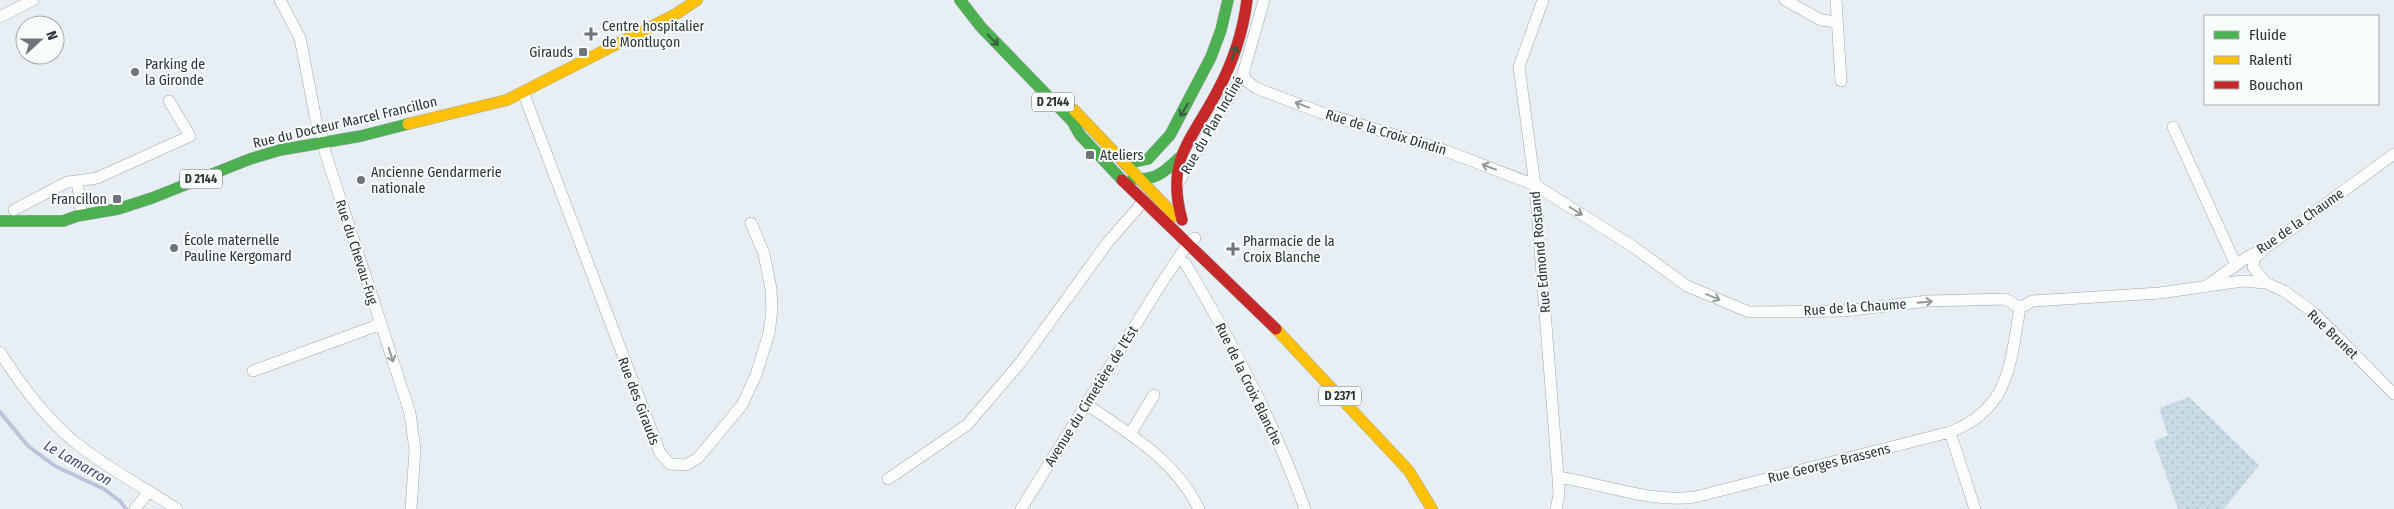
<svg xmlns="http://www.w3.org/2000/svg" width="2394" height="509" viewBox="0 0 2394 509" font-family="'Fira Sans Condensed',sans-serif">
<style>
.green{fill:url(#green-dots)}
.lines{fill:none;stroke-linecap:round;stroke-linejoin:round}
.stream{stroke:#bfc2db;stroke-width:4}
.street-casing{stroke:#a2a8ab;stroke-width:12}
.fast-casing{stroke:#a2a8ab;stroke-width:12}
.slow-casing{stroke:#a2a8ab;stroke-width:12}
.jam-casing{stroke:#a2a8ab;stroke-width:12}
.street{stroke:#fbfdfd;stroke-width:11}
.fast{stroke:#4caf50;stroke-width:11}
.slow{stroke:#ffc107;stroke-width:11}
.jam{stroke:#c62828;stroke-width:11}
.oneway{stroke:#385e3e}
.oneway2{stroke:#949899}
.poi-dot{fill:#6e7478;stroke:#f9fcfd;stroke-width:2}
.labels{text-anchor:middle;stroke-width:4;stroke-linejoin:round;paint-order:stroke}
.shield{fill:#f9fcfd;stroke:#6a6f71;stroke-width:1}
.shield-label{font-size:12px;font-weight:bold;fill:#2d3235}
.poi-label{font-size:14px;fill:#2d3235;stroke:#f9fcfd;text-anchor:start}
.street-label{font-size:14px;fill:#2d3235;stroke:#f9fcfd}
.water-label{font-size:15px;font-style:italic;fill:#484675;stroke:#f9fcfd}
</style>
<defs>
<pattern id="green-dots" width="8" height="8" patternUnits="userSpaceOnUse" patternTransform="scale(1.25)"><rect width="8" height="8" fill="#c8dae4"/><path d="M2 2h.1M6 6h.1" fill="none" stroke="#acbcc4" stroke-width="1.8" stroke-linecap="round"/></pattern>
</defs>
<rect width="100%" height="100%" fill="#e7eff4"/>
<path class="green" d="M2189 397 2259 465 2224 509H2178L2154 441 2168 435 2159 408Z"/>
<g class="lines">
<path class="stream" d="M0 412 28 446 55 466 104 489 120 501 126 509"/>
<defs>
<path id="street" d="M280 0 300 38 316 120 324 142 325 152 410 413 415 450 411 509
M1543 0 1519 67 1535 185 1558 477 1559 495 1556 509
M1785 0 1821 20 1837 22
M1836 0 1841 81
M0 17 33 0
M1243 74 1247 81 1256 88 1319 112 1444 150 1535 185 1632 246 1687 286 1749 312 1844 311 1928 301 2006 299 2020 308
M523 92 660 453 670 464 686 465 698 458 742 405 756 375 769 333 772 310 771 289 764 254 751 223
M2173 127 2236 265
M77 181 97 178 190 136 169 101
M1177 185 1243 74 1264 0
M14 210 67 182 77 181 82 215
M2262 251 2254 258 2253 267 2266 283
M1185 263C1232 341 1274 423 1305 509
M2209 284 2249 256 2264 249 2394 154
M2020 308 2032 301 2160 293 2242 281 2266 283 2284 291 2314 313 2394 394
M0 352C22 387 48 422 81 447 111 470 146 489 177 509
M253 371 381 324
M1086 404C1130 434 1175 460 1199 509
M1950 432 1975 509
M1130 434 1154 395
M1558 477C1604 484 1649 503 1695 497L1950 432C2010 409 2010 364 2020 308
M888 479 967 425 1020 363 1108 242 1143 202
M135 509 149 491
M1021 509 1161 284 1187 245 1195 238"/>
<path id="fast" d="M960 0 981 27 1072 121 1080 135 1122 180
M1125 164 1148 159 1170 135 1211 57 1221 30 1228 0
M1133 178C1153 182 1165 172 1179 158
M0 221H63L77 216 118 209 152 198 250 159 280 150 361 136 408 124"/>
<path id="slow" d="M1074 110 1175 216
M408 124 507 100 676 14 697 0
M1276 329 1409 471 1432 509"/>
<path id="jam" d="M1122 180 1276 329
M1182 220C1165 158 1192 141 1218 90 1233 62 1243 32 1247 0"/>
</defs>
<use href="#street" class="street-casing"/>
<use href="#fast" class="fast-casing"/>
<use href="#slow" class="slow-casing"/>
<use href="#jam" class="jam-casing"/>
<use href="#street" class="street"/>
<use href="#fast" class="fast"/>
<use href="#slow" class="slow"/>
<use href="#jam" class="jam"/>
</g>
<defs><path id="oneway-shaft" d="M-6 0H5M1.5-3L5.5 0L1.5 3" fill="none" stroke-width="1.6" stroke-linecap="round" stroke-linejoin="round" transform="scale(1.25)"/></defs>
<g class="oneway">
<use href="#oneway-shaft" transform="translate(993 40) rotate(46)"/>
<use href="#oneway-shaft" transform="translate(1234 53) rotate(-72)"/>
<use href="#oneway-shaft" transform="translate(1184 110) rotate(120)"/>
</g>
<g class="oneway2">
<use href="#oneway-shaft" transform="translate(1302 105) rotate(-159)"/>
<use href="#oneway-shaft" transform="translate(1489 167) rotate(-159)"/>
<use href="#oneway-shaft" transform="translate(1576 211) rotate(32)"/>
<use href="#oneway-shaft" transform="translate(1713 297) rotate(23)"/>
<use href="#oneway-shaft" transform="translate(1925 302) rotate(-5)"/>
<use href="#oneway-shaft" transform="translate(391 355) rotate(72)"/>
</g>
<g class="poi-dot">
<path d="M588.5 26.5h5v5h5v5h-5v5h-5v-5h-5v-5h5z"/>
<rect x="578" y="47" width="10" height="10" rx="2.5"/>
<circle cx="135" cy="72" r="5"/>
<rect x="1085" y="150" width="10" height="10" rx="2.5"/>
<circle cx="361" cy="180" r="5"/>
<rect x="112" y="194" width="10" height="10" rx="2.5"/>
<circle cx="174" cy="248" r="5"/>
<path d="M1230.5 241.5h5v5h5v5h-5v5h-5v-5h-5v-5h5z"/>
</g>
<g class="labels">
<g class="shield">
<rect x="1032" y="92.5" width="42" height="19" rx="4"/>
<rect x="180" y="169.5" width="42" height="19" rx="4"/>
<rect x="1319" y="386.5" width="42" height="19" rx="4"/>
</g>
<g class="shield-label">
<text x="1053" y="106">D 2144</text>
<text x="201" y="183">D 2144</text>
<text x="1340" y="400">D 2371</text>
</g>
<g class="poi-label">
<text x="602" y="31">Centre hospitalier<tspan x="602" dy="16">de Montluçon</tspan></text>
<text x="573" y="57" text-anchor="end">Girauds</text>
<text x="145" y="69">Parking de<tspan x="145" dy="16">la Gironde</tspan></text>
<text x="1100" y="160">Ateliers</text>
<text x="371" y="177">Ancienne Gendarmerie<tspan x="371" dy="16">nationale</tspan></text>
<text x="107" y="204" text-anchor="end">Francillon</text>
<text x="184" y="245">École maternelle<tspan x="184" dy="16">Pauline Kergomard</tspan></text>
<text x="1243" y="246">Pharmacie de la<tspan x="1243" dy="16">Croix Blanche</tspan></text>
</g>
<g class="street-label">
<text transform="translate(345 122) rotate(-13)" y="5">Rue du Docteur Marcel Francillon</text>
<text transform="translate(1212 125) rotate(-60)" y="5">Rue du Plan Incliné</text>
<text transform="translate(1386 132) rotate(17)" y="5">Rue de la Croix Dindin</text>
<text transform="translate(2300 221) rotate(-35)" y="5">Rue de la Chaume</text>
<text transform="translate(357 252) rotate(72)" y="5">Rue du Chevau-Fug</text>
<text transform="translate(1540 252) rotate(-95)" y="5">Rue Edmond Rostand</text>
<text transform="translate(1855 307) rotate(-4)" y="5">Rue de la Chaume</text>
<text transform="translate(2333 334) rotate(44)" y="5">Rue Brunet</text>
<text transform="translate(1249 384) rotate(64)" y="5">Rue de la Croix Blanche</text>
<text transform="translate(1091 396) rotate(-58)" y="5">Avenue du Cimetière de l'Est</text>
<text transform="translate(639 401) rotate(69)" y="5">Rue des Girauds</text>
<text transform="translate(1829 463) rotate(-14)" y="5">Rue Georges Brassens</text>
</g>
<g class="water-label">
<text transform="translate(78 463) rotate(30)" y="5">Le Lamarron</text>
</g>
</g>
<rect x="2204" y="15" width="175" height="90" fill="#f9fcfd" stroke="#a7abad"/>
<rect x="2214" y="31" width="25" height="8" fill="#4caf50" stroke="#a7abad"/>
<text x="2249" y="40" font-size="15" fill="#2d3235">Fluide</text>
<rect x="2214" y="56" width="25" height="8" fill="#ffc107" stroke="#a7abad"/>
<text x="2249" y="65" font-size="15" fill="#2d3235">Ralenti</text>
<rect x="2214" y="81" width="25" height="8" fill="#c62828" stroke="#a7abad"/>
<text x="2249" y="90" font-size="15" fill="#2d3235">Bouchon</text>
<g transform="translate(40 40) rotate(69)"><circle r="24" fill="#f9fcfd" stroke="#a7abad"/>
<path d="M0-4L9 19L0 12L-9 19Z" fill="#6e7478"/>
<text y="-8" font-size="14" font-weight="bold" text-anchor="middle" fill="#2d3235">N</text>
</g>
</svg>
